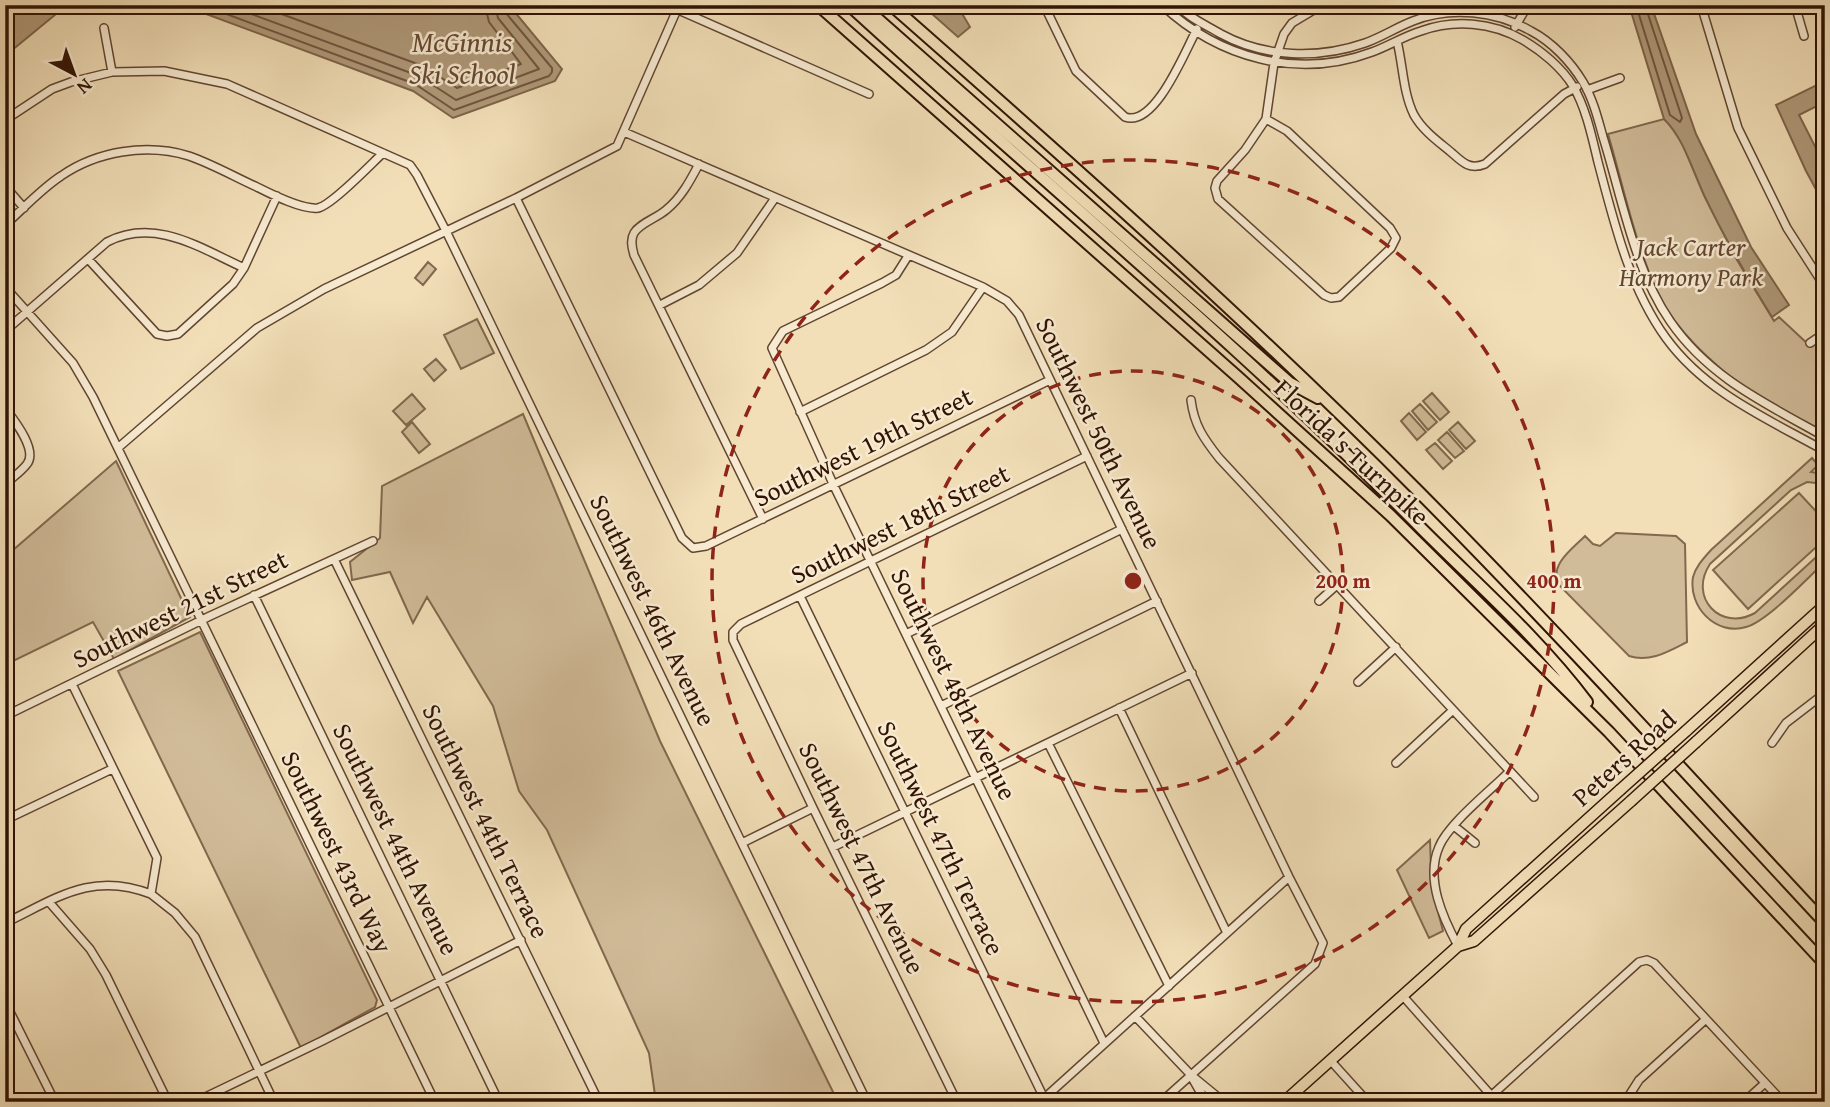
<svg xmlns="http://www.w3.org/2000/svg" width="1830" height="1107" viewBox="0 0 1830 1107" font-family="'Gentium Book Plus',serif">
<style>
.green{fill:#d1bc99;stroke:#81684e;stroke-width:2}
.water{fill:#b09a7a;stroke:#7d644a;stroke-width:2}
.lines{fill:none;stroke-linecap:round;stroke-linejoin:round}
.shore{stroke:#70563e;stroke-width:2}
.minor-casing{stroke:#614630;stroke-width:10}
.major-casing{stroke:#311303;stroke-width:13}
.highway-casing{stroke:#311303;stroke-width:14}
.minor{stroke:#f7ead1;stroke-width:7}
.major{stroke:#f2dfb8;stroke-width:10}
.highway{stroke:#f2dfb8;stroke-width:10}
.major-bridge-casing{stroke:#311303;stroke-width:13;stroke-linecap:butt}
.major-bridge{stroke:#f2dfb8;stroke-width:10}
.ring{fill:none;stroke:#8f2418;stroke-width:3.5;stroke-dasharray:12 9}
.labels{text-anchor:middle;stroke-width:5;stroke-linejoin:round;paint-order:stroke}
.park-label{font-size:26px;font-style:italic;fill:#614630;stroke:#f7ead1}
.street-label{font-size:26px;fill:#311303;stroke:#f7ead1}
.water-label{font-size:28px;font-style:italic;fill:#644933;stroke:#f7ead1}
.centre{fill:#8f2418;stroke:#f7ead1;stroke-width:3.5}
.ring-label{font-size:21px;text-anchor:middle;font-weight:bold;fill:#8f2418;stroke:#f7ead1;stroke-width:5;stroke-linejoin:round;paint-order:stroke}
</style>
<rect width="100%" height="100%" fill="#f2dfb8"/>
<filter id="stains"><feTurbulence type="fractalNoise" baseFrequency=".00286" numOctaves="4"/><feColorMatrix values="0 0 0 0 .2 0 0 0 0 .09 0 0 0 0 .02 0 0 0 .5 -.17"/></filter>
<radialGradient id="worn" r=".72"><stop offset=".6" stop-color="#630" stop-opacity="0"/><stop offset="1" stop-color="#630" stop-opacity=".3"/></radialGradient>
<path class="green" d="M1664 119 1677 131 1704 195 1737 260 1774 321 1779 317 1810 346 1825 338V432C1794 415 1760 400 1732 378 1702 354 1671 324 1656 289 1634 240 1623 185 1608 134Z
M428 262 436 269 423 285 415 278Z
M477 319 494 353 461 369 444 335Z
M436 359 446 370 434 381 424 369Z
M1432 393 1449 412 1440 420 1423 401Z
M412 394 425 409 406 425 393 411Z
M1420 404 1437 422 1428 430 1412 411Z
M1409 413 1426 432 1417 440 1401 421Z
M523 414 660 741 838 1102H755L751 1098 741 1102H656L649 1053 547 830 519 791 493 706 427 597 413 623 390 572 352 580 350 562 380 538 382 486Z
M412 422 430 444 419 453 402 432Z
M1458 422 1475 441 1466 449 1449 430Z
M1447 432 1464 451 1455 458 1438 440Z
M1435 443 1452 461 1443 469 1426 450Z
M1812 458 1818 465 1811 472 1825 474V484L1807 482 1791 490 1710 564C1688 597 1720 632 1755 613L1825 549V562C1807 578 1768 621 1746 627 1716 636 1688 607 1693 577 1696 566 1704 558 1711 550Z
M116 461 190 617 114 659 93 622 5 665V557Z
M1799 493 1825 521V539L1748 609 1713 570Z
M1616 533 1676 536 1685 544 1687 642C1669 651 1650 663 1629 656L1558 584C1550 564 1572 549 1585 536L1593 544 1600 546Z
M200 632 377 1000 375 1007 301 1048 118 671Z
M1430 840C1430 872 1434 901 1443 931L1429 938 1397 870Z"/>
<path class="water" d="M5 5H67L5 56Z
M182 5H509L562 69 555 81 453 118 413 91Z
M922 5H957L970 27 958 37Z
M1629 5H1651L1696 134 1751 247 1789 305 1772 317C1747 277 1724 237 1704 195 1692 169 1684 139 1664 119Z
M1825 81V102L1799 115 1825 166V206L1806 171 1776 105Z"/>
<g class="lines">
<path class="shore" d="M202 5 415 84 454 110 549 76 552 72V68L505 12 504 5
M227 5 419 76 456 100 539 69 498 18 495 5
M257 5 423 66 457 88 521 64 489 22 485 5
M1636 5 1670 115 1680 122 1682 118 1645 5"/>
<defs>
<path id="minor" d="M667 5 869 94
M1044 5 1076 71 1125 117C1155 128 1185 51 1197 29
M1162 5C1219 58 1297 80 1372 52 1389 46 1404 36 1421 31 1454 19 1492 22 1523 40 1542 51 1562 68 1573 86 1586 108 1592 137 1598 162 1614 222 1629 287 1666 338 1706 393 1768 419 1825 451
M1177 5C1189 18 1206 25 1221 34 1265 58 1319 59 1365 43 1382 37 1397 27 1413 21 1451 6 1496 11 1531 31 1552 42 1571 62 1583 82 1593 99 1598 119 1603 137 1622 198 1634 269 1670 321 1709 378 1767 404 1825 437
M1701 5 1738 128 1787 228 1825 287
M1795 5 1804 36
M1515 27 1528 5
M104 28 112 72
M1397 41C1403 65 1403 93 1414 115 1423 131 1439 142 1452 153 1463 163 1470 170 1485 164L1564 94 1577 87
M1587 90 1620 78
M1266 119 1287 131 1390 228 1396 238 1391 248 1339 297 1331 298 1324 295 1218 199 1215 188 1217 181 1245 150 1266 119 1274 63 1284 34 1292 23 1322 5
M5 120 52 89 71 82 112 72 164 71 227 84 410 165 417 175 446 231 867 1102
M624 132 983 287 1007 301 1019 315 1289 877 1323 943 1315 964 1161 1102
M699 164C690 181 681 198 666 210 657 218 640 223 634 233 630 240 632 248 634 255L763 519
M5 186 24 208
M516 198 682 538 693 548 706 546 1050 380
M5 225C23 209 41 189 61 176 97 151 147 143 189 156 212 164 235 177 257 187 271 194 302 210 318 208 332 205 371 164 383 153
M908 256 896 275 882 283 783 331 772 348 834 486 1104 1043
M88 259 157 334 167 336 178 334 233 284 244 268 277 196
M5 287 73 363 93 397 435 1102
M660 305 699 285 737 253 775 198
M5 331 107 242C155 217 200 248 244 268
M1810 343 1825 333
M1191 400C1194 425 1204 439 1219 458L1534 797
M5 408C14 420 38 450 27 464 21 472 12 478 5 484
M800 412 926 350 952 332 983 287
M119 447 257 328 324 289 516 198 617 146 679 5
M334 559 599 1102
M254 595 499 1102
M800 596 1044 1098
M1319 601 1338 584
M906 634 1122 529
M1358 682 1396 647
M72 684 157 858 151 894 175 913 195 937 274 1102
M941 706 1157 601
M1119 708 1227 933
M5 716 210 616 373 541
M1048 743 1169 986
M1772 743 1786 723 1825 693
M1396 763 1453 710
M5 820 112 769
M1454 826 1475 843
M742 843 813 808
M833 847 1192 673
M49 902 90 949 106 975 168 1102
M5 923C57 898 92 871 151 894
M1458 946C1443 918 1425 879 1439 847 1448 824 1491 790 1509 772
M1402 995 1497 1102
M5 1002 55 1102
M1135 1016 1191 1075 1224 1102
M1330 1060 1368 1102
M1191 1076 1199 1090 1209 1102
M1491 1096 1639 962 1647 960 1654 963 1783 1102
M195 1102 322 1041 521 940
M957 1102 813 808 733 640V632L741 624 1087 456
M1040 1102 1289 877
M1625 1102 1639 1080 1705 1020
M1744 1102 1765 1083"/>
<path id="major" d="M1686 731 1825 605
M1696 742 1825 624
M1458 946 1474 941 1631 801
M1284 1102 1458 946 1466 929 1620 790"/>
<path id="highway" d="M818 5 1238 377 1390 515 1609 732 1825 964
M849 5C1040 180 1241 345 1423 530 1478 585 1540 639 1587 702
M862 5 1290 383 1318 398
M891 5C1071 163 1250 322 1419 492 1558 632 1690 778 1825 923"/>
</defs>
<use href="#minor" class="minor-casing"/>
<use href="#major" class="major-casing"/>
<use href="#highway" class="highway-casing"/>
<use href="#minor" class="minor"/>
<use href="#major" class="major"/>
<use href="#highway" class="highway"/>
<defs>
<path id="major-bridge" d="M1620 790 1686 731
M1631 801 1696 742"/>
</defs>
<use href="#major-bridge" class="major-bridge-casing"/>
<use href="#major-bridge" class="major-bridge"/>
</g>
<g class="ring">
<circle cx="1133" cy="581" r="210"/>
<circle cx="1133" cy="581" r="421"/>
</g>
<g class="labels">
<g class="park-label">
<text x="1691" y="256">Jack Carter<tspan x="1691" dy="30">Harmony Park</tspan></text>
</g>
<g class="street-label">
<text transform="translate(1099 433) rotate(64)" y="9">Southwest 50th Avenue</text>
<text transform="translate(863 447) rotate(-26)" y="9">Southwest 19th Street</text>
<text transform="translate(1352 452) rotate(43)" y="9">Florida's Turnpike</text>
<text transform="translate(900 524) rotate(-26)" y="9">Southwest 18th Street</text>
<text transform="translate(180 609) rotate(-26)" y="9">Southwest 21st Street</text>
<text transform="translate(653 610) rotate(64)" y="9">Southwest 46th Avenue</text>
<text transform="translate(954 684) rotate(64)" y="9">Southwest 48th Avenue</text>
<text transform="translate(1624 758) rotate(-42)" y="9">Peters Road</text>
<text transform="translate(486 821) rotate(64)" y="9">Southwest 44th Terrace</text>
<text transform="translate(941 838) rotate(64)" y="9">Southwest 47th Terrace</text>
<text transform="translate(396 839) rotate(64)" y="9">Southwest 44th Avenue</text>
<text transform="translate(337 852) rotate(64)" y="9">Southwest 43rd Way</text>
<text transform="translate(862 858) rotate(64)" y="9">Southwest 47th Avenue</text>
</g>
<g class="water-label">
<text x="462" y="52">McGinnis<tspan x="462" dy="32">Ski School</tspan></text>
</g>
</g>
<circle cx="1133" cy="581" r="10" class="centre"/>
<g class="ring-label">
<text x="1343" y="588">200 m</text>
<text x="1554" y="588">400 m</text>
</g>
<rect width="1830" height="1107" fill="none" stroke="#f2dfb8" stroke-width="28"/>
<rect x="7" y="7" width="1816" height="1093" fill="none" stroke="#311303" stroke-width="3.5"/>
<rect x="14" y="14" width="1802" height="1079" fill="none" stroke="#311303" stroke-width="2"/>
<g transform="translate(74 74) rotate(139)" stroke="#f7ead1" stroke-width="5" paint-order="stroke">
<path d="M0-5L12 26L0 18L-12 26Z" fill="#311303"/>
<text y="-10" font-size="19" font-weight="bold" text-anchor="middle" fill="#311303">N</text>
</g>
<rect width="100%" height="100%" filter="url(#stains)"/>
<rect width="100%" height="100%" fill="url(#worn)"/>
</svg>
